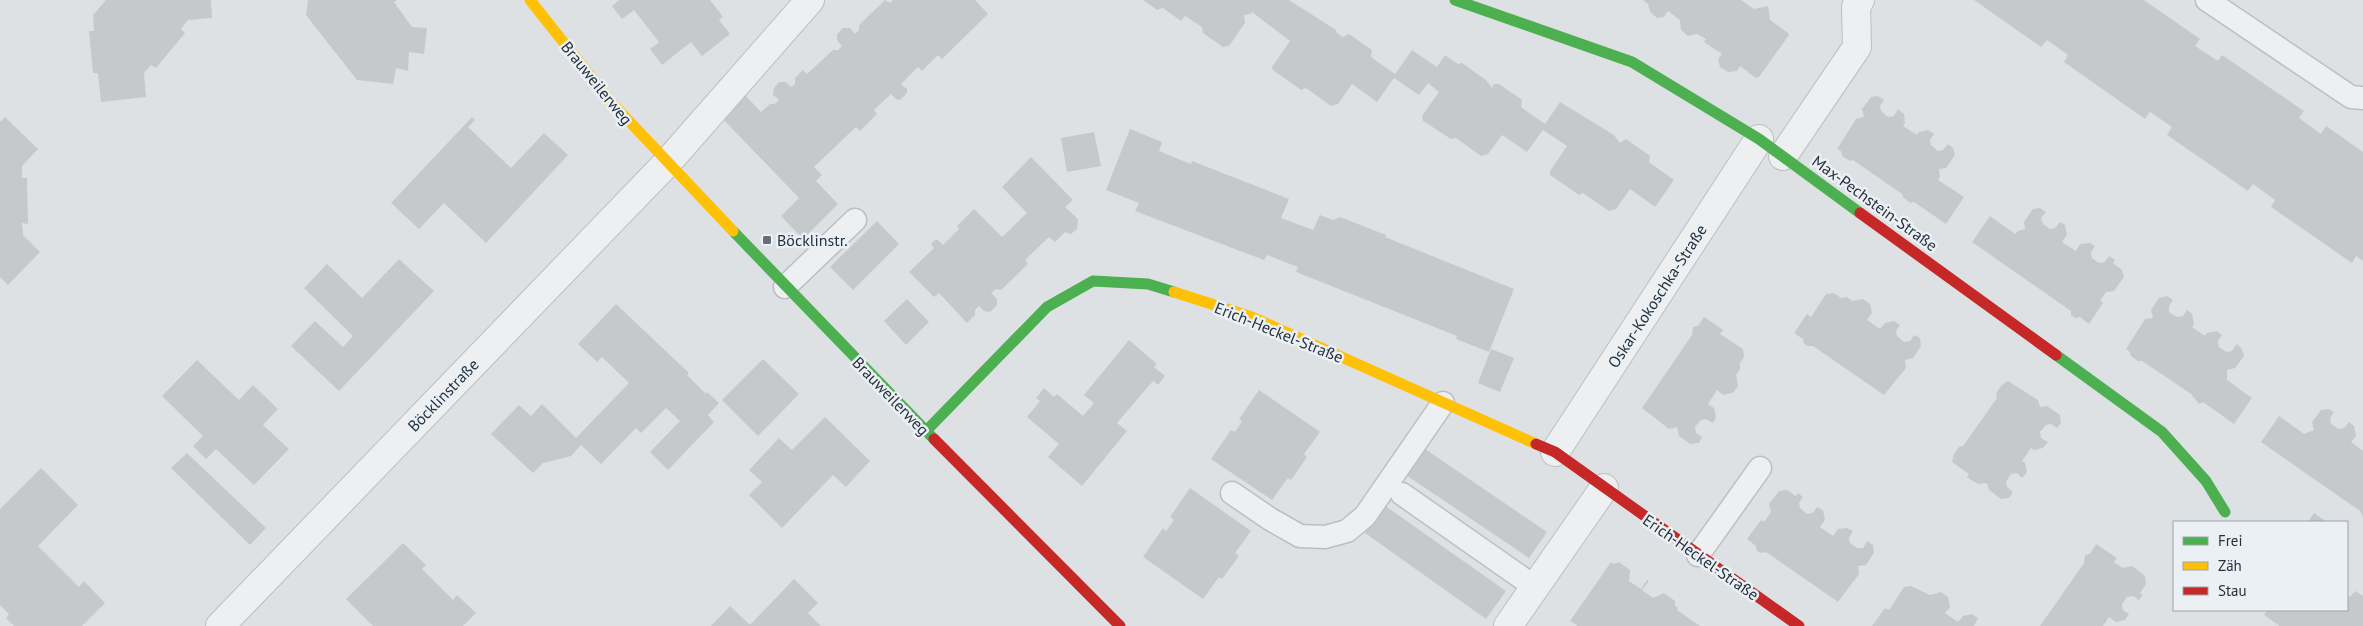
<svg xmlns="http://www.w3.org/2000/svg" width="2363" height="626" viewBox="0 0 2363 626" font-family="'PT Sans',sans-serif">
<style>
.building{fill:#c6c9cc}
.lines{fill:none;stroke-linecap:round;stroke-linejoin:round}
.lane-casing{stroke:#bcbfc2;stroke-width:25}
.street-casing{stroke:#bcbfc2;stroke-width:30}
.lane{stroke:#edeff1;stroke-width:22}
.street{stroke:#edeff1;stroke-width:28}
.fast{stroke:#4caf50;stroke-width:11}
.slow{stroke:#ffc107;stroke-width:11}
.jam{stroke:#c62828;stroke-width:11}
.poi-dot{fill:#666e77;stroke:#ebf0f4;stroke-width:2}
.labels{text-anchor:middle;stroke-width:5;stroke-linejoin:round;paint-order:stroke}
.street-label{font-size:16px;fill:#25303d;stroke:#ebf0f4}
.poi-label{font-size:16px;fill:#25303d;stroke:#ebf0f4;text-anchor:start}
</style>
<rect width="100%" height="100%" fill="#dee1e4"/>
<path class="building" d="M106 0H211L212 18 188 20 181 29 185 33 156 68 151 65 144 73 146 97 101 102 98 73H93L89 31H94L93 15Z
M308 0H397L394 2 412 27 427 28 424 54 409 52 408 71 396 68 393 84 357 80 306 15Z
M619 0H710L723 17 719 20 730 34 702 56 691 42 662 65 650 49 659 42 634 10 622 19 612 6Z
M885 0 890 3 893 0H975L988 14 942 59 938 55 922 71 918 67 901 84 907 89V93L900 100 896 99 891 94 874 110 877 114 860 131 856 127 814 167 822 175 816 181 838 204 803 239 781 216 799 198 719 115 743 93 761 112 770 104H775L779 100 773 95 774 88 779 82H786L791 87 795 84V78L803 70 807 74 833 50H838L842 46 837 40V34L843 28H850L855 34 859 30V25Z
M1143 0H1289L1336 30 1337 33 1343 37 1349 34 1372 50 1371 57 1395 74 1412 50 1437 67 1445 55 1458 64 1462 63 1486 80 1492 88 1494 84H1499L1522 100 1521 107 1545 124 1560 102 1614 135 1620 143 1626 139 1650 156 1649 162 1674 180 1655 207 1630 189 1616 209 1609 211 1583 193 1579 195 1550 175V171L1567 146 1543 130 1527 152 1502 135 1488 154 1481 156 1456 138 1451 139 1423 121 1422 116 1439 92 1428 83 1419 95 1394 78 1377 102 1352 84 1338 104 1331 106 1306 88 1301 90 1273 70 1272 67 1290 41 1252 12 1251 14 1244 15 1245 23 1229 46 1223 47 1203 33 1202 27 1185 16 1181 21 1163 8 1157 10Z
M1643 0H1741L1754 9 1768 6 1770 20 1788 33 1789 35 1759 77 1756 78 1740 66 1737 71 1728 72 1720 67 1718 59 1722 54 1704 42 1706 39 1697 34 1688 36 1681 30 1680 20 1668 11 1664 17 1657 18 1650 12 1648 4Z
M1974 0H2144L2200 39 2195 46 2218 61 2222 55 2304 111 2299 118 2321 134 2326 126 2363 152V261L2356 256 2352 263 2271 207 2275 200 2253 184 2248 191 2167 135 2172 127 2150 112 2145 119 2064 62 2068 55 2047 40 2041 47Z
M1878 96 1884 100 1880 106 1881 111 1888 117 1894 116 1898 109 1904 114 1905 123 1903 126 1917 135 1919 132 1928 130 1934 134 1930 140 1931 145 1938 151 1943 150 1948 144 1953 148 1955 155 1946 168 1939 169 1940 177 1938 180 1964 197 1946 224 1914 202 1910 203 1903 197 1902 194 1853 160 1850 161 1842 156 1841 151 1837 149 1856 119 1864 117 1862 109 1871 97Z
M5 117 38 149 22 166V178H27L28 224 22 223 23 235 40 252 8 285 0 277V122Z
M472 117 475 120 468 127 511 168 544 133 568 155 486 243 444 203 419 229 391 203Z
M1130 129 1162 142 1159 151 1191 164 1192 161 1289 199 1281 218 1313 230 1320 215 1333 220 1340 217 1386 235 1385 237 1514 289 1489 352 1456 339 1457 336 1296 272 1298 267 1267 255 1264 260 1135 211 1139 203 1106 190Z
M1094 132 1101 166 1067 172 1061 138Z
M1031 157 1073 200 1065 207 1078 219 1077 229 1071 234 1065 232 1055 242 1049 237 1025 260 1028 264 1001 290 996 289 991 293 997 299V305L990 312 984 311 979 306 975 310V315L967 323 939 293 934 297 909 272 934 248 931 244 935 240H938L943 245 959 229 957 226 974 209 1002 237 1027 213 1002 187Z
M2040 208 2046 212 2041 218 2043 224 2050 229 2055 228 2060 222 2065 225 2067 235 2062 242 2076 251 2080 244 2090 243 2095 246 2091 252 2092 258 2099 263 2105 262 2109 256 2115 260 2113 263 2122 270 2124 277 2114 291 2106 292 2100 301 2103 303 2089 324 2080 317 2075 318 2071 315V311L1972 242 1990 216 2015 234 2018 231 2025 229 2024 222 2033 209Z
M877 221 899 244 853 290 830 267Z
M399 259 434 291 339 391 291 346 315 321 343 347 353 336 304 288 327 264 362 298Z
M1834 293 1841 298 1847 297 1852 301 1863 299 1870 304 1872 313 1867 320 1880 329 1885 323 1894 321 1900 325 1896 331 1897 336 1904 342 1910 341 1914 335 1920 338 1921 346 1913 358 1905 360 1906 368 1884 395 1813 346H1808L1804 344 1803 339 1794 333 1807 314 1811 317 1826 294Z
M2167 296 2173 300 2169 306V312L2177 317 2183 316 2187 310 2192 314 2194 324 2192 327 2205 336 2207 333 2217 331 2222 335 2218 341 2219 347 2227 352 2232 351 2237 344 2242 349 2244 356 2235 368 2227 370V380L2252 398 2234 424 2203 402 2199 404 2191 394 2142 361H2138L2131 356 2130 352 2126 349 2145 319 2153 318 2151 310 2159 298Z
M907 299 929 322 906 345 884 321Z
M616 304 689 373 687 375 706 394 707 392 719 403 708 415 714 422 668 470 650 452 680 421 666 408 641 433 636 428 601 464 581 445 571 456 543 463 533 473 491 434 519 405 531 416 542 404 576 438 629 383 602 357 597 362 578 344Z
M1704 317 1723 330 1720 334 1743 349 1744 357 1740 363V369L1736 375 1738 386 1733 393 1723 395 1717 390 1708 404 1714 408 1716 417 1713 423 1706 419 1701 420 1695 427 1696 433 1702 437 1699 443 1690 444 1679 436 1677 427 1669 429 1642 408 1692 335 1693 327 1698 326Z
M1129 340 1157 364 1154 367 1165 376 1158 385 1153 381 1117 423 1127 431 1082 486 1048 457 1059 444 1027 417 1040 401 1036 398 1044 388 1054 397 1057 394 1083 416 1094 403 1084 395Z
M1491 349 1514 358 1500 392 1478 383Z
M763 359 799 394 758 436 722 400Z
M197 360 239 400 253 385 278 409 263 425 289 449 254 485 216 449 206 459 193 446 203 436 162 396Z
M2008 381 2038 400 2040 407 2047 406 2060 415 2061 423 2057 428 2051 424 2046 425 2040 432 2041 438 2048 442 2043 448 2034 450 2031 448 2022 461 2025 463 2027 472 2022 478 2017 473 2011 474 2006 482 2007 487 2013 492 2009 498 2001 499 1989 490 1987 483 1979 484 1973 481 1967 477 1969 474 1952 462 1954 454 1959 447 1963 446 1997 398 1996 393 2001 386Z
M1259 390 1320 432 1304 454 1307 457 1291 480 1288 478 1272 500 1211 459 1231 430 1235 432 1242 421 1239 419Z
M2329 409 2334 412 2330 418 2331 424 2339 429 2344 428 2349 422 2354 426 2356 436 2351 442 2363 451V517L2360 511 2261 442 2279 416 2304 434 2314 430 2312 422 2321 410Z
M825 417 870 461 846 487 833 475 782 528 749 495 762 482 749 470 779 438 792 450Z
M1425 449 1547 532 1529 558 1406 475Z
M187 453 266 528 250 545 171 468Z
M41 468 78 505 38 546 79 587 84 581 105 603 82 626H14L6 618 9 614 0 605V509Z
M1190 488 1251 531 1235 553 1239 556 1222 579 1219 577 1203 599 1143 557 1163 528 1166 531 1174 520 1170 517Z
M1787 490 1796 496 1798 493 1803 497 1799 503 1800 508 1807 514 1813 513 1817 507 1823 510 1825 520 1820 527 1833 536 1838 529 1847 528 1853 531 1849 538 1850 543 1857 548H1863L1867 541 1873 545 1874 553 1866 565 1858 566 1859 574 1838 602 1766 552 1761 553 1757 551 1756 546 1747 539 1761 520 1764 522 1771 512 1769 504 1779 491Z
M1384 505 1506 591 1486 619 1365 533Z
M2314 513 2327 522H2308Z
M403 543 426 565 422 569 453 600 457 595 476 613 463 626H373L346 599Z
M2096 544 2117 558 2114 562 2123 568 2132 566 2145 576 2146 584 2140 593 2143 595 2139 600 2133 596 2127 597 2122 604 2123 610 2129 614 2125 620 2116 622 2109 617 2103 626H2040L2084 563 2085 555 2090 554Z
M1611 562 1614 564 1619 562 1630 570 1629 581 1641 589 1647 580 1649 581 1642 590 1653 598 1664 593 1675 601V606L1678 608 1677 610 1700 626H1578L1570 621Z
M794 579 818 603 808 613 821 626H711L730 606 750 625Z
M1911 586 1930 595 1941 592 1948 597 1950 607 1945 613 1958 622 1963 616 1972 614 1978 618 1974 626H1872L1885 608 1889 610 1904 587Z
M2355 591 2363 596V626H2280L2264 615 2268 610H2347V595L2350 597Z"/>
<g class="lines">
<defs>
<path id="lane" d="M2207 0 2351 97 2363 98
M785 287 855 220
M1232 493 1270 519 1300 536 1325 537 1347 531 1365 516 1443 403
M1402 494 1535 587
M1698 555 1760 468"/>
<path id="street" d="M1783 156 1857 47 1856 7 1860 0
M1555 452 1759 139
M220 626 667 163 810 0
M1508 626 1604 488"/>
</defs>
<use href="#lane" class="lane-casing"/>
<use href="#street" class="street-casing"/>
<use href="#lane" class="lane"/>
<use href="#street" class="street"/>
<path class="fast" d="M1455 0 1632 62 1759 139 1860 213
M733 231 934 439
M2056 355 2162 432 2206 481 2225 512
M926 431 1047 307 1093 281 1148 284 1174 292"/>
<path class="slow" d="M530 0 611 102 733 231
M1174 292 1252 317 1536 444"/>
<path class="jam" d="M1860 213 2056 355
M934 439 1120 626
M1536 444 1555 452 1799 626"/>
</g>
<rect class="poi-dot" x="762" y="235" width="10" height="10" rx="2.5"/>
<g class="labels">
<g class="street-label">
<text transform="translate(597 83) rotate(51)" y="6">Brauweilerweg</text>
<text transform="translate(1875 203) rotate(36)" y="6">Max-Pechstein-Straße</text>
<text transform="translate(1657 296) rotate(-57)" y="6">Oskar-Kokoschka-Straße</text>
<text transform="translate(1279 332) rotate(22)" y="6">Erich-Heckel-Straße</text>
<text transform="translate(443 395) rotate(-46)" y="6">Böcklinstraße</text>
<text transform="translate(891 396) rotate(46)" y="6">Brauweilerweg</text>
<text transform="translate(1701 557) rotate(35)" y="6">Erich-Heckel-Straße</text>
</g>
<g class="poi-label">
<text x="777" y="246">Böcklinstr.</text>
</g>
</g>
<rect x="2173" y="521" width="175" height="90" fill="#ebf0f4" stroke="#9ca3ab"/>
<rect x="2183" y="537" width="25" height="8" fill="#4caf50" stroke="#9ca3ab"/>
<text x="2218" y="546" font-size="15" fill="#25303d">Frei</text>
<rect x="2183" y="562" width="25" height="8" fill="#ffc107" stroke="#9ca3ab"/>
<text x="2218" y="571" font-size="15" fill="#25303d">Zäh</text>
<rect x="2183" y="587" width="25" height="8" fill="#c62828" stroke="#9ca3ab"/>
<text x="2218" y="596" font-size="15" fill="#25303d">Stau</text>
</svg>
